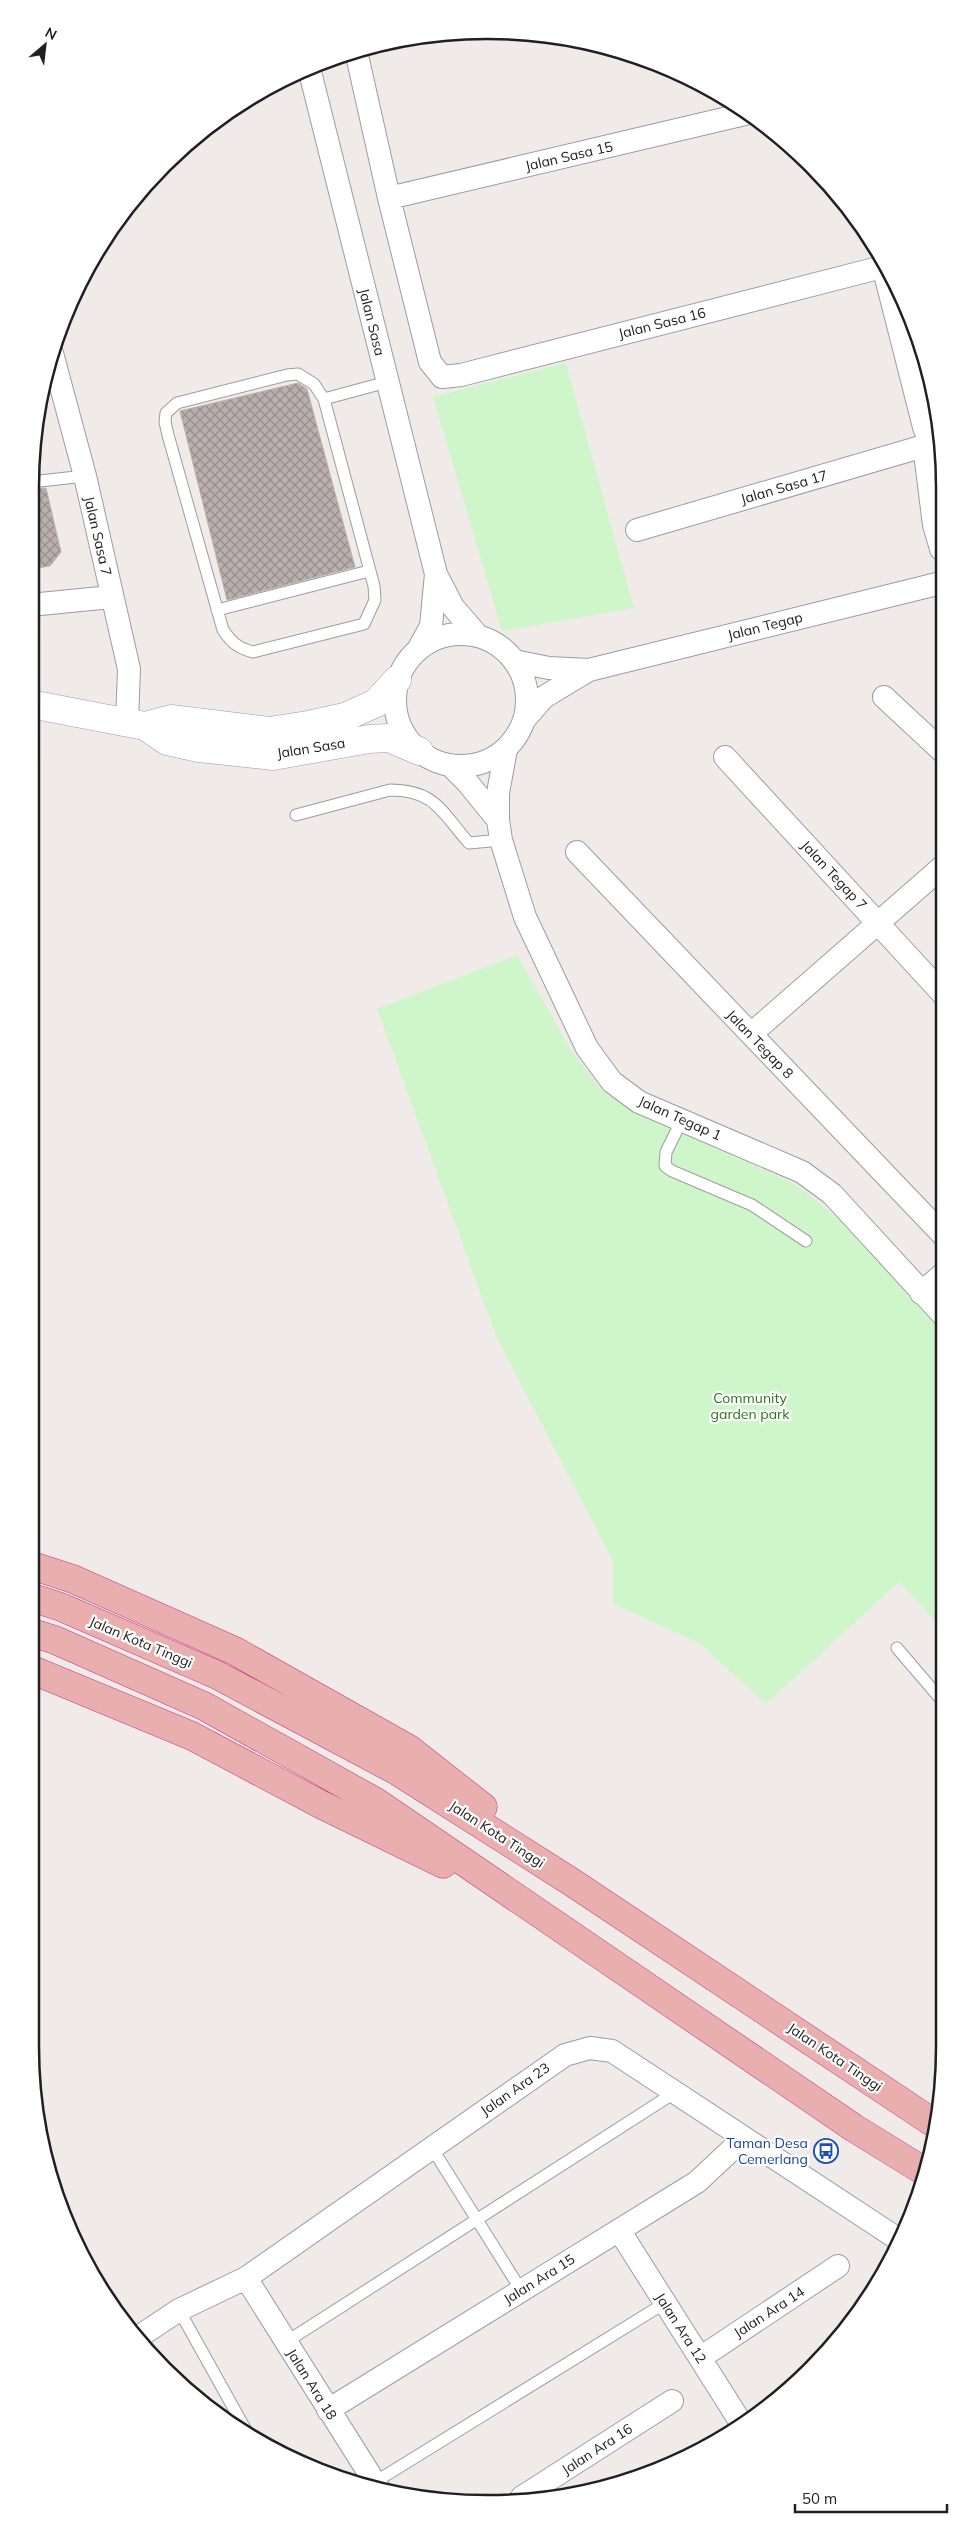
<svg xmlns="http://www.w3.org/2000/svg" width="975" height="2534" viewBox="0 0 975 2534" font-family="Mulish,sans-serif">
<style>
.park{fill:#cff5ca}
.building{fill:url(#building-cross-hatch);stroke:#c0b0ab}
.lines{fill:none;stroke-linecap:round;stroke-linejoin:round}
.service-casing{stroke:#9d9d9d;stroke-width:13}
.minor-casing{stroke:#9d9d9d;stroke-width:24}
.tertiary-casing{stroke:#9d9d9d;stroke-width:29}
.trunk-casing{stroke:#ca3889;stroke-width:29}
.service{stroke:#fff;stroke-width:11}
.minor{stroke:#fff;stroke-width:22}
.tertiary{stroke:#fff;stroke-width:28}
.trunk{stroke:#e9aeae;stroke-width:28}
.labels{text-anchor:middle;stroke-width:4.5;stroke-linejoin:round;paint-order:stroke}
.street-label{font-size:14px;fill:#202020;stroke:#fff}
.park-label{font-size:14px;fill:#237617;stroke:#fff}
.transit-label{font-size:14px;fill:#164399;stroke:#fff;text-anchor:end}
.rim{fill:none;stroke:#202020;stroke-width:2.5}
</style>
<defs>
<pattern id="building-cross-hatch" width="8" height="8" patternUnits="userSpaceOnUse" patternTransform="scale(1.25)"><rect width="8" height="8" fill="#b9b0ae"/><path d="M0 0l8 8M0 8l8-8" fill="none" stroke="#968f8d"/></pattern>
</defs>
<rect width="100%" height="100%" fill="#f0ebe8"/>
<path class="park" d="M566 363 634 608 502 631 433 397Z
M517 955 571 1050 603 1092 640 1114 795 1184 844 1223 943 1328 944 1630 899 1582 766 1704 699 1643 613 1604V1561L496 1336 377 1009Z"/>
<path class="building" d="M298 383 307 389 355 567 227 600 180 411Z
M46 488 61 552 50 566 30 569V489Z"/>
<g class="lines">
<defs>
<path id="service" d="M298 374 314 384 324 399 374 586 375 600 364 624 253 652C238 648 232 643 223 630L168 435 165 422 166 413 177 403 287 375Z
M324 399 387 382
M31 482 85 476
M217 610 369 571
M296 815 390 790C436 790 442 813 469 843L501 840
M682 1120 666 1152 665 1166 672 1171 752 1205 806 1241
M897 1648 944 1703
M432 2148 521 2290
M179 2310 248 2434
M286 2342 674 2093
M375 2482 665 2303"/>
<path id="minor" d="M356 51 389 198 430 362 442 377 461 375 882 267
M309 68 436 574 453 607 478 636
M389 198 749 113
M884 270 924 427 941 472
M52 353 85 476 129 669 127 722
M925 453 934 525 941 549
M637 530 941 441
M30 605 111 597
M395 700a66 66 0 1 1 132 0a66 66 0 1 1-132 0Z
M419 648 431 626 436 574
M514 661 549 668 589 670
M884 697 942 751
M524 720 544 697 589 670 941 583
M506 749 498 793V820L501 840 525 917 587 1048 612 1082 639 1102 802 1172 832 1194 943 1315
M725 757 942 993
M450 765 467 782 498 820
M577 852 943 1235
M751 1034 942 867
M921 1293 943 1274
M619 2230 743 2426
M246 2278 379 2489
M137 2338 179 2310 246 2278 565 2055 590 2048 612 2051 901 2241
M700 2358 838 2266
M328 2410 697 2182 743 2139
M522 2497 672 2401"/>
<path id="tertiary" d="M30 704 145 726 167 741 199 748 273 756 369 739 389 738 419 751
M145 726 171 719 269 731 308 725 345 717 376 703 397 680"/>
<path id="trunk" d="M30 1565 73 1579 235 1651 409 1749 483 1807
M30 1597 61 1607 217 1675 397 1771 570 1881 935 2124
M30 1632 55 1640 204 1706 376 1802 854 2128 927 2173
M30 1669 192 1736 320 1804 443 1864"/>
</defs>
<use href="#service" class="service-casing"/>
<use href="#minor" class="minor-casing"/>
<use href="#tertiary" class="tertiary-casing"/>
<use href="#trunk" class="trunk-casing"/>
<use href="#service" class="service"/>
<use href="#minor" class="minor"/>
<use href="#tertiary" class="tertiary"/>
<use href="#trunk" class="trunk"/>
</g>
<defs>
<symbol id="bus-ring" viewBox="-11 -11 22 22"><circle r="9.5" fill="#fff" stroke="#1a4fb4" stroke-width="1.5"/><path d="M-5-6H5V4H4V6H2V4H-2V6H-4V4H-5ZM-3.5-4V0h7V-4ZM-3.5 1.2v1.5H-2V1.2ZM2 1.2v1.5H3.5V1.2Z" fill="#1a4fb4"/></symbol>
</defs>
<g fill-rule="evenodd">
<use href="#bus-ring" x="812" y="2137" width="28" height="28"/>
</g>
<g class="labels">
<g class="street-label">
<text transform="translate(569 156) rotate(-13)" y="5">Jalan Sasa 15</text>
<text transform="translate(372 322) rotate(76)" y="5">Jalan Sasa</text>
<text transform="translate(662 323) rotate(-14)" y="5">Jalan Sasa 16</text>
<text transform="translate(784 487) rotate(-16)" y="5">Jalan Sasa 17</text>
<text transform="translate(98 536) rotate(77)" y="5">Jalan Sasa 7</text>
<text transform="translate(765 626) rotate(-14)" y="5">Jalan Tegap</text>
<text transform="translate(311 748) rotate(-9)" y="5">Jalan Sasa</text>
<text transform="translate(834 875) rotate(47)" y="5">Jalan Tegap 7</text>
<text transform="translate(760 1044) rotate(46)" y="5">Jalan Tegap 8</text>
<text transform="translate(680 1118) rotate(24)" y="5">Jalan Tegap 1</text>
<text transform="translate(141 1642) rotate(23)" y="5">Jalan Kota Tinggi</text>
<text transform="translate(497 1834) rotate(33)" y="5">Jalan Kota Tinggi</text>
<text transform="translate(835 2057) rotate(34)" y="5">Jalan Kota Tinggi</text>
<text transform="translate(515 2089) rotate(-35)" y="5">Jalan Ara 23</text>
<text transform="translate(539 2279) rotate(-32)" y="5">Jalan Ara 15</text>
<text transform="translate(769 2312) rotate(-33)" y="5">Jalan Ara 14</text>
<text transform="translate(681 2328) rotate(57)" y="5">Jalan Ara 12</text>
<text transform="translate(312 2384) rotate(58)" y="5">Jalan Ara 18</text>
<text transform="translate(597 2449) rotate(-33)" y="5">Jalan Ara 16</text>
</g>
<g class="park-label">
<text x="750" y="1403">Community<tspan x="750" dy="16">garden park</tspan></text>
</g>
<g class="transit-label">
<text x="808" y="2148">Taman Desa<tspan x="808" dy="16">Cemerlang</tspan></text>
</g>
</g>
<path d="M0 0H975V2534H0ZM487 39H488A448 448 0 0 1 936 487V2047A448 448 0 0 1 488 2495H487A448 448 0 0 1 39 2047V487A448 448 0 0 1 487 39Z" fill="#fff" fill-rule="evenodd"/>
<path class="rim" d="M487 39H488A448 448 0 0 1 936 487V2047A448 448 0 0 1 488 2495H487A448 448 0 0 1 39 2047V487A448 448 0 0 1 487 39Z"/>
<g transform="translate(45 45) rotate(28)" stroke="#ffffff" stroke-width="4" paint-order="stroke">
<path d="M0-4L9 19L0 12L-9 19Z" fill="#202020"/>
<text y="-8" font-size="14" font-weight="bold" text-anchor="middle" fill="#202020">N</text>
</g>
<path d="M795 2504v8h152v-8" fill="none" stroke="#202020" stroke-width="2.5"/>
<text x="802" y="2504" font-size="15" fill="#202020" stroke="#ffffff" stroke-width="4" paint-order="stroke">50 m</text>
</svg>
